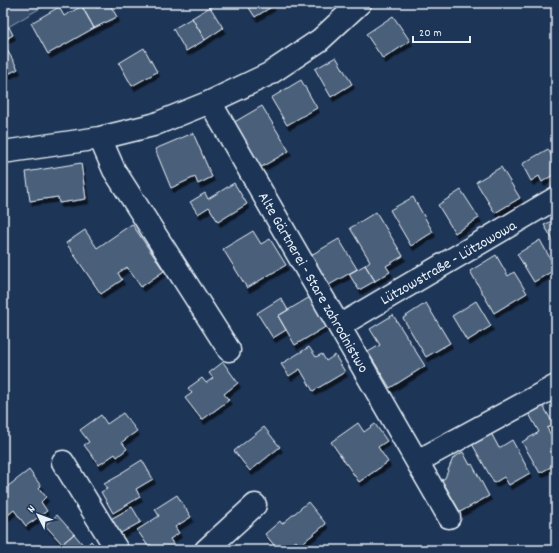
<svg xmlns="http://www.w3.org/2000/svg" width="559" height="553" viewBox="0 0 559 553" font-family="Dekko,sans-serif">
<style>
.garden{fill:#374d6c;stroke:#909fb2}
.building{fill:#495e7a;stroke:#e8f1f8;filter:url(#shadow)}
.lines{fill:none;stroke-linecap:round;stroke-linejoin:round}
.street-casing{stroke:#e8f1f8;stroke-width:25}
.street{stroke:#1d3557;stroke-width:22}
.labels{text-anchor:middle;stroke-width:3;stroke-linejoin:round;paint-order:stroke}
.street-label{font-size:15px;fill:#e8f1f8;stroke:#1d3557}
</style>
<defs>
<filter id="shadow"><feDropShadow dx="2.5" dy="4.5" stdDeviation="0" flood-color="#0009"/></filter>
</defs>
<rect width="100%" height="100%" fill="#1d3557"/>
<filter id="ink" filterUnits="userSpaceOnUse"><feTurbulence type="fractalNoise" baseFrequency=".025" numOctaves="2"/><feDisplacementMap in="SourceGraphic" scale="8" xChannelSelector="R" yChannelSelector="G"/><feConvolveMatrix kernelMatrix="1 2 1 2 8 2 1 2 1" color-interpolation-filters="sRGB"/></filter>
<g filter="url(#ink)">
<path class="garden" d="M3 3H49L3 30Z"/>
<path class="building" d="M90 3H93L97 8 105 3H109L117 17 94 28 82 7Z
M246 3H271L273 6 255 17Z
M82 6 94 28 48 54 31 23 59 7 64 16Z
M210 7 223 28 205 40 192 18Z
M393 16 410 41 383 59 366 34Z
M192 18 205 40 186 51 173 29Z
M9 27 13 35 3 41V30Z
M3 43 18 69 6 75 3 70Z
M144 48 157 72 132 86 119 63Z
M336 57 352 84 331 97 315 69Z
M301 80 317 108 287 125 271 98Z
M262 106 289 151 258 169 231 124Z
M193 133 212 177 198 184 195 177 171 188 155 149Z
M548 149 554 160 556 159V173L542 182 539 176 531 181 522 164Z
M81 163 86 199 59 203 58 197 30 201 26 172Z
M501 167 520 198 495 213 476 182Z
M234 183 247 204 218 222 209 207 198 214 190 202 205 193 208 199Z
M461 190 479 218 455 233 438 205Z
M413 197 433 232 411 246 390 210Z
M376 212 403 256 386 266 390 272 375 281 365 265 370 261 350 228Z
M552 221 556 228V245L544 225Z
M132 224 164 271 141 287 127 267 118 273 122 280 101 294 66 243 85 230 97 248Z
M253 231 261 244 270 239 286 265 247 288 223 249Z
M339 239 357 269 329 285 311 255Z
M540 240 556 269 534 282 517 254Z
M496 255 508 276 514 272 527 293 494 313 470 271Z
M365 265 375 281 359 290 349 274Z
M310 297 327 326 295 345 278 316Z
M281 298 288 310 278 316 286 330 273 338 257 313Z
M476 301 491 326 467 341 452 316Z
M426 303 450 343 426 357 403 318Z
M393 315 425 366 390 388 368 352 380 345 370 329Z
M309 347 316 357 322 354 326 361 335 355 345 372 313 391 300 369 289 376 281 364Z
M223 362 238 383 224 394 229 400 202 420 185 398 192 393 188 388 202 378 206 383 213 378 209 373Z
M542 404 554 425 547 428 556 444V464L540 473 522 442 539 432 528 412Z
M123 413 137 431 122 442 127 449 117 457 115 454 99 465 84 445 89 442 80 430 101 415 107 424Z
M358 423 364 432 375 424 387 441 378 447 388 462 359 482 331 442Z
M264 427 280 447 250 471 234 451Z
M490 431 499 448 512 440 530 473 509 485 504 477 494 483 471 442Z
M463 452 470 465 472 464 489 496 460 512 442 480 445 478 453 458Z
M142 460 153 479 136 489 140 497 113 513 101 492 107 489 104 484 122 474 121 473Z
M29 470 41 486 39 488 46 497 41 502 47 511 26 526 14 510 3 519V490Z
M177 495 191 517 175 527 179 533 170 539 177 550H154L150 544 148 546 137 530 159 516 155 509Z
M308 502 326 524 300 545 296 541 285 550H278L265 534 280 521 282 524Z
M132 507 141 522 117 535 109 520Z
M57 515 74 534 62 544 45 525Z
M74 534 85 547 91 541 98 550H62L65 548 62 544Z"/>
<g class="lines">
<defs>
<path id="street" d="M210 102 449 517
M100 138 114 170 229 350
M3 152 100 138 153 125 210 102 269 74 320 40 360 3
M339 326 556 198
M418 461 556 386
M63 462 117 550
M206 550 255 505"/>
</defs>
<use href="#street" class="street-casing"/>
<use href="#street" class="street"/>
</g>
</g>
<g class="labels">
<g class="street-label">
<text transform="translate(448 262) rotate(-30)" y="5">Lützowstraße - Lützowowa</text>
<text transform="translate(314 282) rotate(60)" y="5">Alte Gärtnerei - Stare zahrodnistwo</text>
</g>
</g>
<rect width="559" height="553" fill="none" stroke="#1d3557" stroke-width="16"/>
<rect x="8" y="8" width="543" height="537" fill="none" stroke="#e8f1f8" stroke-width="1.5" filter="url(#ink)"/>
<g transform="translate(38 515) rotate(312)" stroke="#1d3557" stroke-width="3" paint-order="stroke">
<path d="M0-3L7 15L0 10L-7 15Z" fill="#e8f1f8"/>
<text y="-6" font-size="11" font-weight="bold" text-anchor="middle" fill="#e8f1f8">N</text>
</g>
<path d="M413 36v6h57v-6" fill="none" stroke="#e8f1f8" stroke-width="2"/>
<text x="419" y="36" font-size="12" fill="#e8f1f8" stroke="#1d3557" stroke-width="3" paint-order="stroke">20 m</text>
</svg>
